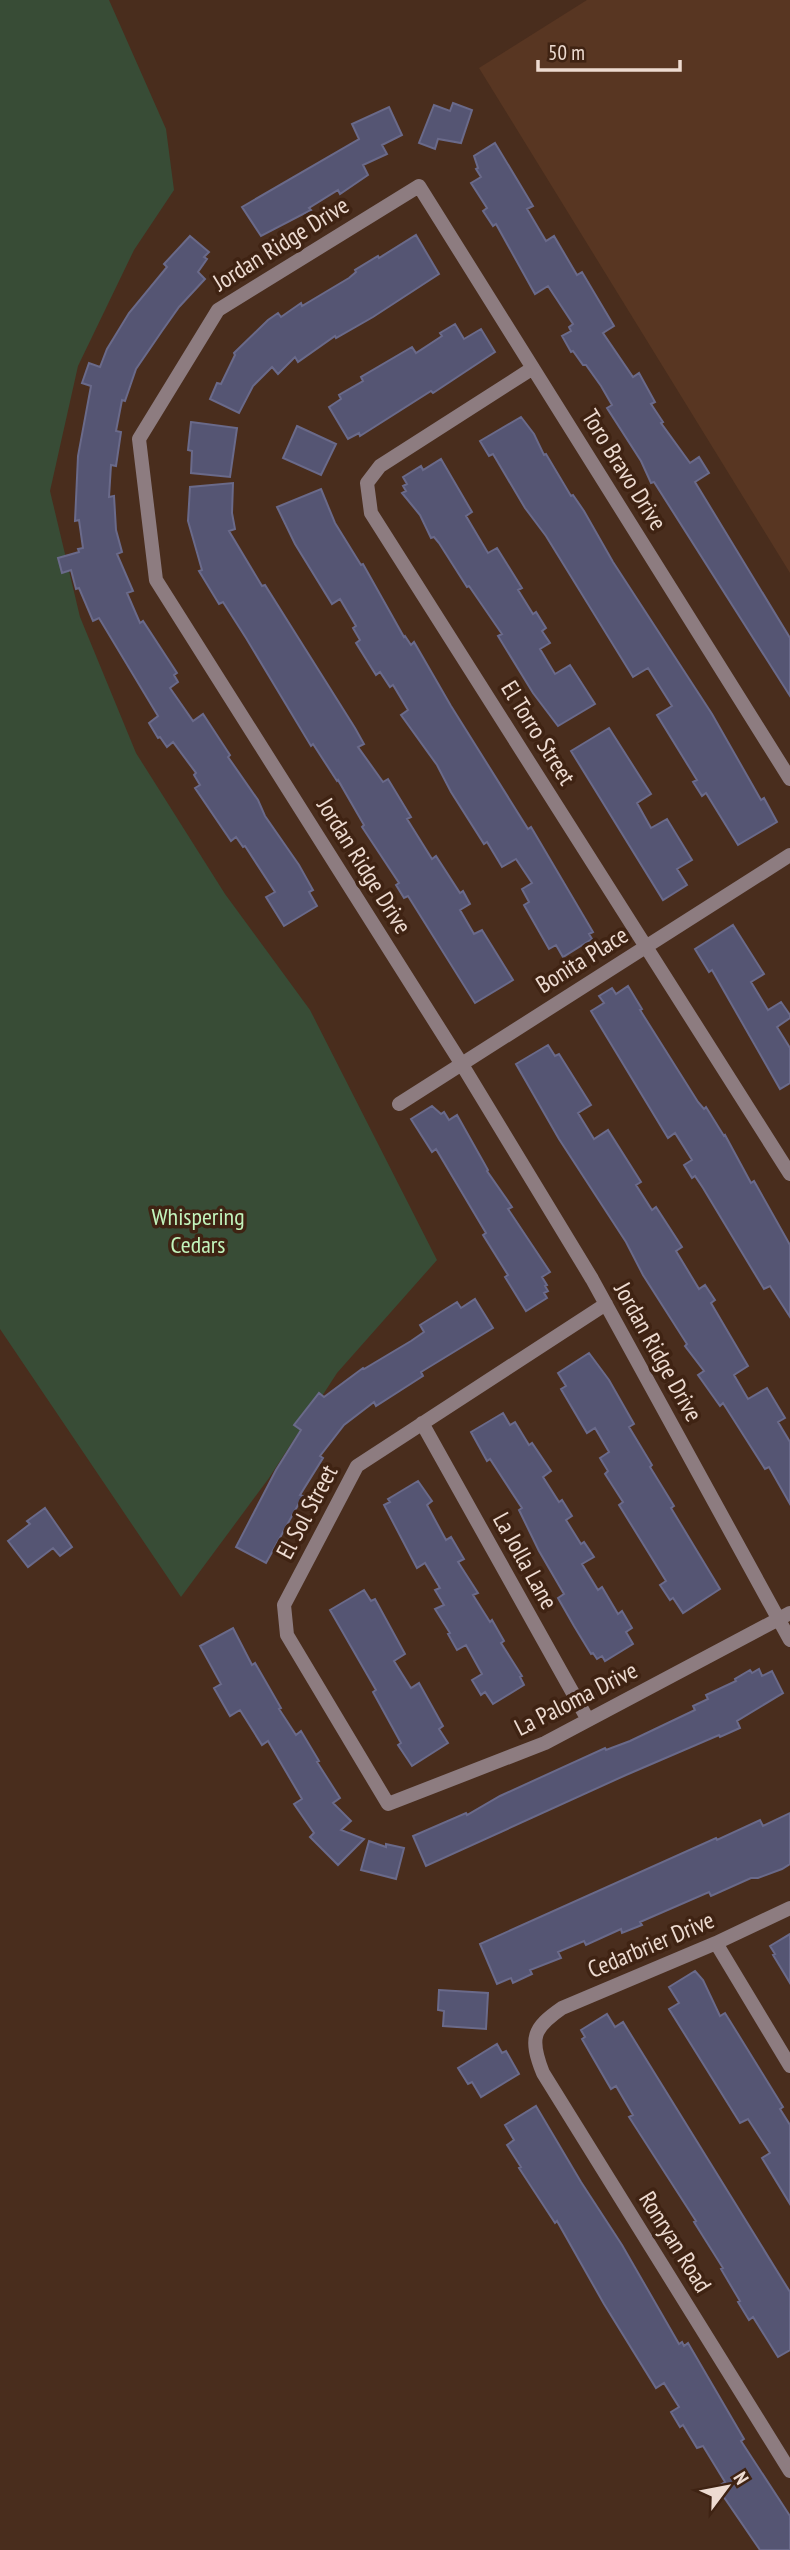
<svg xmlns="http://www.w3.org/2000/svg" width="790" height="2550" viewBox="0 0 790 2550" font-family="'PT Sans Narrow',sans-serif">
<style>
.built{fill:#583622}
.green{fill:#384c36}
.building{fill:#555573;stroke:#6a6a8a;stroke-width:2}
.lines{fill:none;stroke-linecap:round;stroke-linejoin:round}
.minor{stroke:#8d7c80;stroke-width:14}
.labels{text-anchor:middle;stroke-width:7;stroke-linejoin:round;paint-order:stroke}
.street-label{font-size:24px;fill:#eddbd1;stroke:#3f2313}
.park-label{font-size:24px;fill:#c2f4bc;stroke:#3f2313}
</style>
<rect width="100%" height="100%" fill="#492d1d"/>
<path class="built" d="M587 0H790V573L479 68Z"/>
<path class="green" d="M0 0H109L166 129 174 190 134 250 78 366 50 491 80 617 136 753 225 894 310 1010 437 1260 337 1373 269 1478 181 1597 0 1329Z"/>
<path class="building" d="M453 103 472 110 461 143 438 139 435 149 419 143 434 105 450 111Z
M389 107 402 135 382 145 387 154 363 165 368 175 340 194 338 190 309 208 311 210 261 236 242 207 359 139 352 124Z
M495 143 533 206 527 209 546 241 554 236 577 275 582 272 614 326 603 333 633 377 639 373 655 402 651 404 663 422 661 423 690 463 699 457 709 473 695 482 790 638V696L654 482 651 483 641 461 607 408 612 405 601 386 586 365H583L573 351 571 352 562 336 571 331 569 327 573 324 548 286 535 294 496 224 493 226 483 211 487 208 471 183 481 177 476 169 478 168 474 156Z
M416 235 439 274 373 317 336 338 335 336 298 362 295 357 278 374 272 367 253 386 239 413 210 399 217 383 221 384 235 355 234 353 268 320 278 313 281 317 301 303 302 306 349 278 356 272 355 270 378 256 379 258Z
M190 236 209 252 204 257 207 259 198 272 205 279 179 307 162 331 136 369 125 401 122 400 116 431 121 432 116 466 111 465 109 497 114 496 116 530 122 552 117 554 133 591 127 593 140 623 143 621 177 673 174 675 178 682 170 688 193 721 203 714 230 755 228 757 258 800 265 816 299 865 313 890 309 892 317 906 284 926 266 897 275 892 245 846 243 847 236 837 231 841 195 788 200 785 194 775 196 773 173 742 167 747 160 737 158 738 149 723 158 716 99 618 93 621 79 588 76 589 71 570 62 573 58 558 79 552 78 549 83 548 79 520 75 521 78 456 91 386 82 383 89 363 100 367 107 349 129 313 167 267 164 264Z
M455 324 464 339 481 329 495 352 433 393 431 391 360 436 359 433 348 439 329 407 341 399 339 395 363 381 361 377 412 347 416 353 442 336 440 333Z
M521 417 534 434 544 455 546 454 571 496 573 495 584 511 613 562 712 714 761 800 764 798 777 822 738 845 706 793 702 796 693 782 697 780 657 715 672 706 648 668 633 677 546 536 525 508 493 454 489 456 480 441Z
M191 422 237 428 230 477 191 473 192 451 188 450Z
M297 426 336 444 321 475 283 458Z
M441 459 472 512 466 516 488 553 497 548 522 588 518 590 533 614 536 612 546 628 542 631 550 643 540 649 555 674 570 665 595 704 558 726 533 693 498 636 502 634 469 586 467 587 439 543 434 537 431 538 420 515 402 493 406 491 403 486 407 484 403 477 421 466 423 470Z
M233 483 232 513 235 529 229 531 262 586 265 585 355 728 364 744 358 747 383 782 388 779 411 817 407 819 432 859 436 856 460 893 463 891 470 904 460 910 474 934 482 930 513 980 475 1003 408 896 404 898 396 885 399 883 362 827 364 825 338 780 337 781 313 744 311 746 246 638 223 602 219 604 199 571 202 570 188 521 190 487Z
M321 489 335 523 361 565 363 564 404 637 405 636 411 645 414 642 451 706 528 829 531 827 593 932 589 934 592 939 563 957 556 945 549 949 524 905 529 902 522 889 532 883 516 859 502 867 487 842 484 844 451 792 437 765 401 715 408 710 393 685 390 687 380 672 376 675 356 643 360 640 353 628 356 626 340 599 332 604 295 544 277 507Z
M609 728 651 794 637 803 651 828 667 819 692 860 677 869 687 885 663 900 571 751Z
M733 925 764 974 751 982 768 1010 781 1002 790 1015V1018L777 1027 790 1048V1083L780 1089 712 970 709 972 695 949Z
M628 986 642 1009 640 1010 698 1102 704 1109 706 1107 724 1136 725 1135 751 1183 754 1181 790 1245V1317L770 1286 764 1289 703 1188 695 1176 692 1178 684 1165 692 1160 675 1133 668 1138 591 1011 604 1003 599 996 612 988 616 994Z
M548 1045 555 1056 559 1054 591 1105 578 1113 594 1139 608 1130 641 1182 636 1185 652 1210 656 1207 682 1247 676 1251 699 1289 705 1285 715 1300 711 1303 748 1366 734 1375 748 1399 767 1388 785 1418 778 1422 790 1442V1504L769 1467 765 1469 723 1403 720 1406 698 1375 704 1371 685 1346 687 1344 643 1275 626 1242 559 1139 516 1064Z
M432 1106 441 1114 444 1112 449 1120 457 1115 488 1170 487 1171 512 1207 508 1209 550 1272 542 1277 547 1285 545 1286 548 1291 544 1293 547 1298 526 1311 505 1277 508 1275 483 1235 486 1233 436 1149 432 1152 411 1119Z
M475 1299 493 1328 421 1372 423 1376 376 1406 374 1402 344 1425 320 1456 323 1458 300 1495 303 1496 266 1563 236 1547 276 1470 301 1430 294 1425 319 1393 324 1397 363 1368 364 1369 411 1341 424 1332 420 1325 457 1302 461 1308Z
M589 1353 609 1380 634 1424 629 1427 652 1465 650 1467 674 1506 671 1508 720 1589 683 1613 673 1598 670 1600 660 1585 666 1581 619 1505 623 1502 605 1474 608 1471 600 1458 609 1452 595 1428 587 1433 561 1389 566 1386 558 1373Z
M503 1413 510 1425 515 1422 529 1445 532 1443 551 1471 543 1477 559 1502 562 1500 572 1516 566 1520 581 1544 584 1542 594 1557 582 1564 598 1590 602 1587 618 1614 622 1611 632 1628 626 1632 633 1644 605 1661 602 1656 597 1659 593 1653 591 1654 574 1626 558 1598 564 1594 539 1551 519 1510 522 1508 490 1459 487 1461 471 1432Z
M418 1481 432 1501 427 1505 446 1540 451 1537 464 1559 458 1562 478 1593 473 1595 490 1622 492 1620 504 1641 501 1643 522 1676 520 1677 524 1685 493 1704 485 1692 481 1695 472 1680 482 1674 466 1645 457 1650 448 1634 450 1633 435 1609 444 1605 435 1590 440 1588 425 1563 417 1568 384 1505 390 1502 388 1499Z
M45 1508 72 1547 60 1556 53 1548 28 1567 8 1541 30 1524 27 1521Z
M364 1590 371 1601 375 1599 405 1654 394 1661 411 1688 419 1683 443 1726 439 1729 448 1743 412 1766 398 1745 401 1743 373 1692 376 1690 330 1610Z
M233 1628 252 1665 255 1663 281 1708 279 1709 296 1735 301 1731 319 1761 317 1762 340 1798 333 1803 351 1821 341 1830 364 1839 338 1865 310 1837 314 1833 294 1804 302 1799 268 1741 262 1745 240 1710 230 1716 214 1688 221 1684 200 1646Z
M759 1669 762 1676 772 1671 783 1693 737 1721 740 1728 720 1737 719 1735 626 1775 426 1866 413 1836 466 1813 467 1815 500 1796 605 1748 606 1750 630 1741 695 1710 693 1706 708 1699 706 1695 736 1681 735 1679 750 1670 752 1673Z
M790 1813V1864L782 1869 758 1878H751L711 1896 709 1892 640 1922 642 1925 622 1933 621 1929 586 1945 584 1941 558 1952 561 1958 530 1970 532 1974 513 1983 511 1978 497 1984 480 1944 716 1838 717 1840 760 1820 763 1826Z
M369 1841 386 1847V1844L404 1848 396 1879 361 1870Z
M790 1934V1983L773 1955 775 1954 770 1946Z
M695 1971 703 1980 720 2016 725 2013 783 2107 780 2109 790 2125V2204L762 2158 770 2153 748 2119 740 2123 669 2009 679 2003 669 1987Z
M439 1990 488 1993 486 2029 443 2026 444 2011 438 2010Z
M607 2014 615 2027 623 2022 790 2292V2350L778 2357 753 2317 749 2320 738 2302 740 2301 721 2269 723 2268 694 2222 696 2221 629 2117 633 2115 616 2086 611 2089 582 2039 585 2037 581 2030Z
M497 2044 502 2053 506 2051 519 2074 481 2097 472 2082 468 2084 458 2068Z
M536 2106 581 2182 622 2245 679 2344 682 2342 684 2346 688 2343 744 2439 741 2441 790 2516V2550H760L717 2487 725 2482 703 2446 697 2448 683 2425 680 2427 671 2412 679 2407 664 2383 656 2388 604 2304 557 2221 555 2223 519 2168 521 2167 507 2145 514 2140 505 2125Z"/>
<g class="lines">
<path class="minor" d="M533 368 380 466 367 483 371 513 790 1174
M790 779 419 186 218 310 139 439 156 580 461 1063 592 1279 790 1640
M399 1104 790 855
M606 1304 357 1466 284 1605 287 1635 388 1804 545 1743 790 1613
M422 1423 588 1720
M790 1908 716 1943 562 2008C533 2028 529 2038 543 2073L790 2471
M716 1943 790 2066"/>
</g>
<g class="labels">
<g class="street-label">
<text transform="translate(281 244) rotate(-32)" y="8">Jordan Ridge Drive</text>
<text transform="translate(624 470) rotate(58)" y="8">Toro Bravo Drive</text>
<text transform="translate(538 733) rotate(58)" y="8">El Torro Street</text>
<text transform="translate(364 866) rotate(58)" y="8">Jordan Ridge Drive</text>
<text transform="translate(582 960) rotate(-32)" y="8">Bonita Place</text>
<text transform="translate(658 1352) rotate(61)" y="8">Jordan Ridge Drive</text>
<text transform="translate(307 1512) rotate(-62)" y="8">El Sol Street</text>
<text transform="translate(525 1561) rotate(61)" y="8">La Jolla Lane</text>
<text transform="translate(576 1699) rotate(-27)" y="8">La Paloma Drive</text>
<text transform="translate(651 1945) rotate(-23)" y="8">Cedarbrier Drive</text>
<text transform="translate(675 2242) rotate(58)" y="8">Ronryan Road</text>
</g>
<g class="park-label">
<text x="198" y="1225">Whispering<tspan x="198" dy="28">Cedars</tspan></text>
</g>
</g>
<g transform="translate(727 2487) rotate(58)" stroke="#3f2313" stroke-width="5" paint-order="stroke">
<path d="M0-5L12 26L0 18L-12 26Z" fill="#eddbd1"/>
<text y="-10" font-size="19" font-weight="bold" text-anchor="middle" fill="#eddbd1">N</text>
</g>
<path d="M538 60v10h142v-10" fill="none" stroke="#eddbd1" stroke-width="3.5"/>
<text x="548" y="60" font-size="21" fill="#eddbd1" stroke="#3f2313" stroke-width="5" paint-order="stroke">50 m</text>
</svg>
